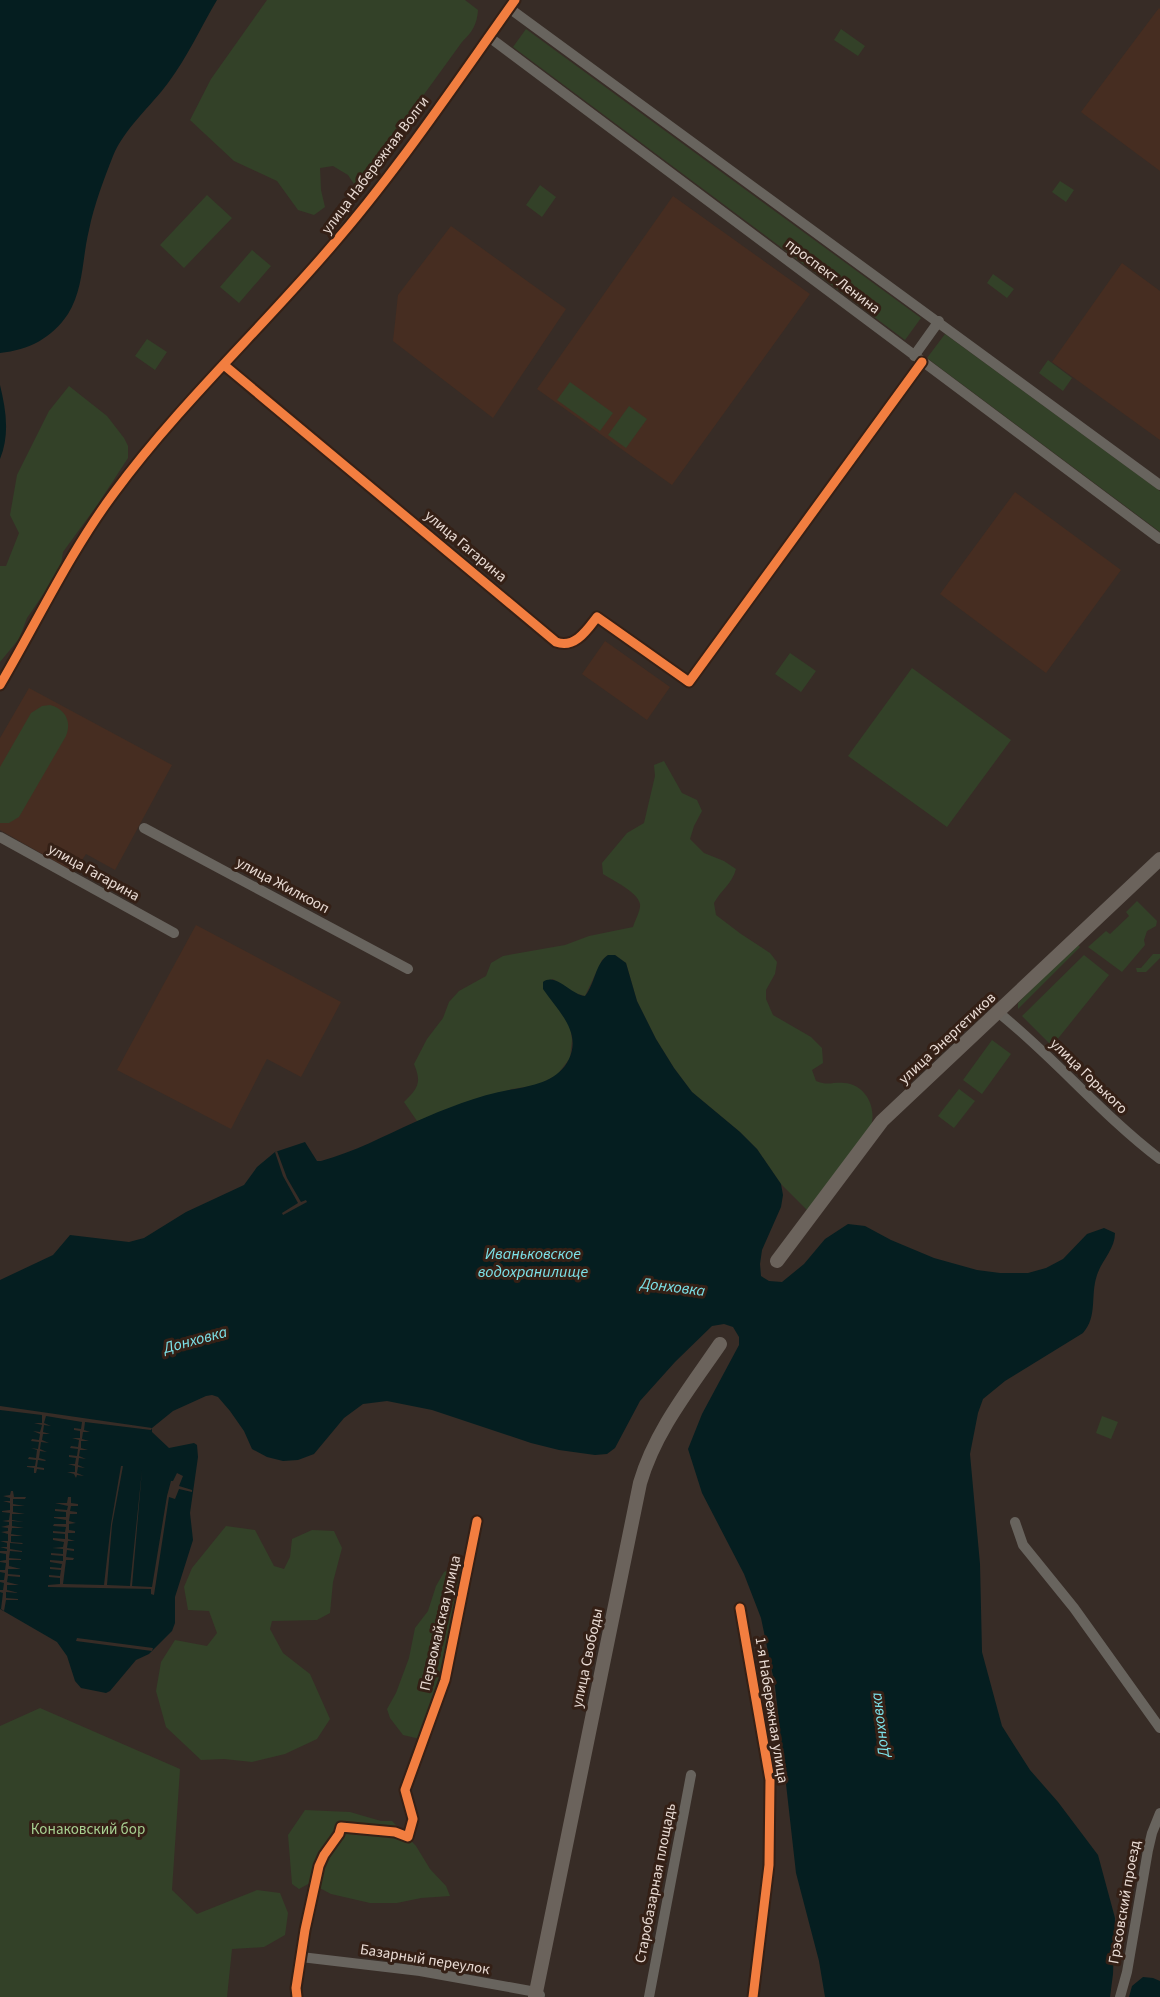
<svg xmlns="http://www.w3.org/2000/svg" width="1160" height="1997" viewBox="0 0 1160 1997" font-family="'Source Sans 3',sans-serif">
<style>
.built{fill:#462d21}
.green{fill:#334128}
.water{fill:#051e20}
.pier{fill:#372c26}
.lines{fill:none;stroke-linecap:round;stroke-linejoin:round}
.minor{stroke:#68645e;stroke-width:10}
.major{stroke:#6b635c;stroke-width:14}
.cycleway-casing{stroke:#342016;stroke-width:13}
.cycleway{stroke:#f27e40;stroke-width:9}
.labels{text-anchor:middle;stroke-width:6;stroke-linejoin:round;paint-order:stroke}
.street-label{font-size:15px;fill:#e9dbd4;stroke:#342016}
.park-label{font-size:15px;fill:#a8d092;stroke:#342016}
.water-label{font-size:16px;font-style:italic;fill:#7ce1e8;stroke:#342016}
</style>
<rect width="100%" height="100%" fill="#372c26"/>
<path class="built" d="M1159 8 1160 9V171L1081 112Z
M673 196 810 294 672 485 537 389Z
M451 226 566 309 493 418 393 341 398 295Z
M1122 263 1160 291V440L1052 362Z
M1015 492 1121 570 1046 673 940 594Z
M605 641 670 687 647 720 582 674Z
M29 688 172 765 115 870 86 854 74 872 0 830V738Z
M196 925 341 1002 301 1077 267 1059 231 1129 117 1070Z"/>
<path class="green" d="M267 0H465L478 10C477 25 472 32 462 42L404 122 390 137 389 150 373 168 354 184 348 175 333 166 320 168 321 190 325 207 314 215 298 210 277 181 234 161 190 120 211 79Z
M526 29 921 318 905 340 513 47Z
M841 29 865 46 858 56 834 40Z
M1060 181 1074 190 1066 202 1052 192Z
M540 185 556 197 542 217 526 205Z
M207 195 232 218 184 268 160 245Z
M252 250 271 266 239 303 220 287Z
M993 274 1014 289 1007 298 987 283Z
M945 334 1160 491V532L927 358Z
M147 339 167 352 155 370 135 356Z
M1048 360 1072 378 1063 391 1039 373Z
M570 382 613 413 600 431 557 400Z
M69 386 107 416 124 438 128 446V458L98 504 63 552 60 570 27 618 19 639 0 662V566H6L19 533 10 515 17 475 49 411Z
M629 406 647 419 626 448 608 435Z
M790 653 816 671 801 692 775 674Z
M912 668 1011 740 947 827 848 756Z
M50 705C65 709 72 721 66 736L19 817 9 823H0V767L31 713 42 706Z
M664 761 682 793 697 800 702 811 694 826 690 839 704 853 724 861 736 869C732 884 721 890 714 903L716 915 741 934 770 953 777 962 775 974 766 990V999L773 1015 811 1037 822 1048 823 1063 812 1070 816 1081C828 1086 832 1082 844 1083 865 1084 877 1107 871 1126L807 1210 781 1184 757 1149 740 1132 692 1092 674 1068 656 1039 637 1001 626 963 615 955H608L602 960 585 996 575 993 553 979 543 982 544 989 570 1025 572 1040 570 1058 557 1075 538 1085 512 1089 417 1121 404 1102C418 1088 422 1083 414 1064L427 1039 443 1018 449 1002 459 991 486 976 491 963 503 956 565 945 589 936 633 927C635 920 641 910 640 904 638 892 612 880 603 874L602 863 627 833 644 823 655 776 654 765Z
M1137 901 1157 921 1156 926 1147 931 1144 940 1145 945 1122 972 1088 947 1106 931 1110 934 1129 916 1126 912Z
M1077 944 1080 947 1018 1009V1003Z
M1153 954H1160V958L1146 972H1137L1136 968H1141Z
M1084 955 1109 975 1052 1046 1022 1016Z
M992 1040 1011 1054 982 1094 963 1080Z
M959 1089 975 1101 954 1128 938 1116Z
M1102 1416 1118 1422 1111 1439 1096 1433Z
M226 1526 255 1530 274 1566 284 1569 290 1557 292 1539 312 1530 334 1531 342 1548 333 1582 330 1613 317 1620 272 1621 270 1629 283 1653 310 1674 330 1719 317 1739 285 1754 252 1762 224 1759 201 1760 166 1727 156 1691 161 1662 175 1640 207 1646 217 1633 209 1611 188 1610 184 1587 192 1568Z
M459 1564 464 1568C451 1626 440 1683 420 1739L403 1735 390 1718 387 1709 396 1693 409 1658 415 1628 428 1611 436 1586 444 1572Z
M40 1708 180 1769 172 1890 197 1914 257 1890 280 1893 288 1913 285 1935 264 1947 232 1949 227 1997H0V1726Z
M305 1810 350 1812 381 1821H392L416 1846 430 1869 446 1886 450 1896 421 1898 397 1903H370L331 1894 310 1883 299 1889 292 1884 288 1835Z"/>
<path class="water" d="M0 0H217C201 27 187 58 168 83 151 106 124 129 113 156 104 179 94 205 89 230 82 258 84 288 68 314 52 338 29 350 0 353Z
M0 385C6 410 10 434 0 459Z
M608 955H615L626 963 637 1001 656 1039 674 1068 692 1092 740 1132 757 1149 781 1184 783 1195 781 1207 762 1250 760 1264 761 1276 769 1281 782 1282 804 1264 825 1239 848 1224 865 1226 891 1240 934 1258 977 1270 1000 1273H1028L1046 1268 1063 1259 1087 1234 1104 1228 1115 1233C1115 1249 1102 1260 1097 1275 1090 1296 1098 1316 1083 1333L1005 1381 983 1399 978 1413 970 1454 980 1564 982 1652 1002 1726 1030 1770 1058 1802 1098 1855 1115 1918 1113 1974 1110 1997H825L819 1961 796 1873 775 1686 761 1618 744 1574 702 1493 688 1449 702 1414 739 1345V1337L733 1327 724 1324 712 1326 675 1362 640 1401 615 1448 607 1454 595 1455 559 1450 531 1443 432 1410 387 1401 363 1404 344 1418 314 1454 298 1460 283 1461 267 1457 252 1449 244 1431 230 1411 218 1397 212 1395 206 1396 173 1411 152 1428V1432L169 1448 194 1443 197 1445 198 1457 190 1513 193 1540 175 1597V1623L172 1631 149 1654 136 1660 110 1691 106 1693 81 1688 75 1681 67 1656 57 1642 0 1609V1280L53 1255 70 1235 129 1242 144 1238 186 1212 244 1185 257 1167 275 1152 305 1142 317 1161H321C354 1152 384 1136 415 1122 447 1108 481 1094 515 1089 536 1085 559 1080 569 1059 582 1031 557 1010 543 989V982C556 972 571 995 585 996 595 984 595 964 608 955Z
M1143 1977 1153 1978 1160 1981V1997H1129L1132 1986Z"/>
<path class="pier" d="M277 1151 287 1178 301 1202 306 1200 307 1202 283 1215 282 1213 298 1203 283 1176 275 1152Z
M0 1406 152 1428 151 1430 85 1422 84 1430 90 1432H83L82 1439 89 1441H81V1448L88 1450H80L79 1456 86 1459 79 1458 78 1465 85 1468 78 1467 77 1473 84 1476 77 1475 76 1478 74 1474 67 1472H75V1466L68 1464H75L76 1458 69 1457V1455L77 1456 78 1449 70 1448 71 1446 78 1447 79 1440 72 1438H80V1431L74 1430V1428L81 1429 82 1422 46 1416 44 1423 51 1426 44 1425 43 1432 50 1434H43L42 1440 49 1443 41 1442 40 1449 47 1452 40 1451 39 1458 46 1460 45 1461 38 1460 37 1467 44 1468V1470L37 1469 36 1473H34V1468L27 1467V1466H35L36 1460 28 1459 29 1457 36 1458 37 1450 31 1448 38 1449 39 1442 31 1441 32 1439 39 1440 40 1434 33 1431 40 1432 42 1425 34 1423H42V1415L0 1410Z
M121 1466H123L112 1525 107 1585 130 1586 142 1470 132 1586 152 1587 167 1496 171 1481H173L177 1473 183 1476 179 1486 192 1490V1492L179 1489 175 1499 169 1497 154 1595 151 1594V1589L48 1587V1585L60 1584V1578L49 1577V1575L60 1576 61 1570 50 1569V1567L61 1568 62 1564 50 1562V1560L63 1561V1556L51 1555V1553L63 1554V1549L52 1548 63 1547 64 1542 53 1540V1538L65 1539V1534L53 1533V1531L65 1532 66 1527 53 1526 54 1524H66V1520L54 1518V1517H66V1512L55 1511V1509L67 1510 68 1506 55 1503H67L68 1497H71V1503L78 1504V1506H71L70 1511 77 1512V1514H70L69 1521 76 1523 69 1524V1530L75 1531V1533H68V1539L75 1541H68L67 1548 74 1549V1551L67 1550 66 1557 74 1558 73 1560H66L63 1584 104 1585 111 1524Z
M11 1491H13L14 1497H26L25 1499H13V1504L25 1506H13V1512L25 1514H12V1520L24 1522 12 1521V1526L24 1528H12L11 1534 23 1536H11V1542L23 1543 22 1544 10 1543V1549L22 1551V1552L10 1551 9 1558 21 1559V1560H9V1566L21 1569H8V1574L20 1575V1577L8 1576 7 1582 19 1585H7V1590L19 1593 6 1592V1598L18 1599V1600H6L4 1611 1 1609 3 1593 0 1592V1590H3L4 1583 0 1582V1580H4L5 1573 0 1572V1570H5L6 1563 0 1562V1561L6 1560V1554L0 1553V1551H7V1549L0 1547H7V1543L0 1541H8V1534L1 1532 8 1531V1528L1 1527 9 1525V1522L2 1521 9 1520 10 1513 2 1512V1511L10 1510V1503L3 1501H10V1498L3 1496 10 1495Z
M77 1638 153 1648 152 1651 76 1641Z"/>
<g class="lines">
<path class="minor" d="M509 8 1160 485
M489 37 1160 539
M914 356 939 321
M224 365 556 642C575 649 587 630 597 617L689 682 922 362
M0 685C37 622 70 552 114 493 178 406 259 331 330 248 398 170 455 84 515 0
M144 828 408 969
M0 837 174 933
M999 1013C1055 1058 1102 1115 1160 1159
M1015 1522 1023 1545 1074 1608 1160 1728
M740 1608 770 1780 769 1865 753 1997
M301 1957 420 1971 536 1992 540 1995
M297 1997 296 1988 305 1930 319 1866 324 1855 339 1834 341 1827 395 1832 408 1837 413 1819 405 1790 445 1680 477 1521
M649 1997 691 1775
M1120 1997 1127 1972 1148 1850 1152 1833 1160 1813"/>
<path class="major" d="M777 1261 882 1121 1160 859
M535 1997 640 1483C655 1431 690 1388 720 1344"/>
<defs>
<path id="cycleway" d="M224 365 556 642C575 649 587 630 597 617L689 682 922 362
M0 685C37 622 70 552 114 493 178 406 259 331 330 248 398 170 455 84 515 0
M740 1608 770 1780 769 1865 753 1997
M297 1997 296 1988 305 1930 319 1866 324 1855 339 1834 341 1827 395 1832 408 1837 413 1819 405 1790 445 1680 477 1521"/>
</defs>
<use href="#cycleway" class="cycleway-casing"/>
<use href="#cycleway" class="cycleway"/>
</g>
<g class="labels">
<g class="street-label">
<text transform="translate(375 165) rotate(-53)" y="5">улица Набережная Волги</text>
<text transform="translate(833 276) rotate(37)" y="5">проспект Ленина</text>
<text transform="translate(466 546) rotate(40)" y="5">улица Гагарина</text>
<text transform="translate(94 872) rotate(29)" y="5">улица Гагарина</text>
<text transform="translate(283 885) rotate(28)" y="5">улица Жилкооп</text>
<text transform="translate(947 1038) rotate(-43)" y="5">улица Энергетиков</text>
<text transform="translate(1089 1076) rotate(44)" y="5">улица Горького</text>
<text transform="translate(440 1623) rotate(-77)" y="5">Первомайская улица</text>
<text transform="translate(587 1658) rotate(-78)" y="5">улица Свободы</text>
<text transform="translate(772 1710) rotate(81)" y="5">1-я Набережная улица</text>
<text transform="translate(655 1883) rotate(-79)" y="5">Старобазарная площадь</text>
<text transform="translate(1124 1902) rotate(-80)" y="5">Грэсовский проезд</text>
<text transform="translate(425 1959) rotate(9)" y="5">Базарный переулок</text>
</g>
<g class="park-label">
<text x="88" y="1834">Конаковский бор</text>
</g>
<g class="water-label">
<text x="533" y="1259">Иваньковское<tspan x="533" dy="18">водохранилище</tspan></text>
<text transform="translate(673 1286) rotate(7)" y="6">Донховка</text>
<text transform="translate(195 1339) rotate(-15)" y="6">Донховка</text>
<text transform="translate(879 1725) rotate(-97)" y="6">Донховка</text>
</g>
</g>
</svg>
